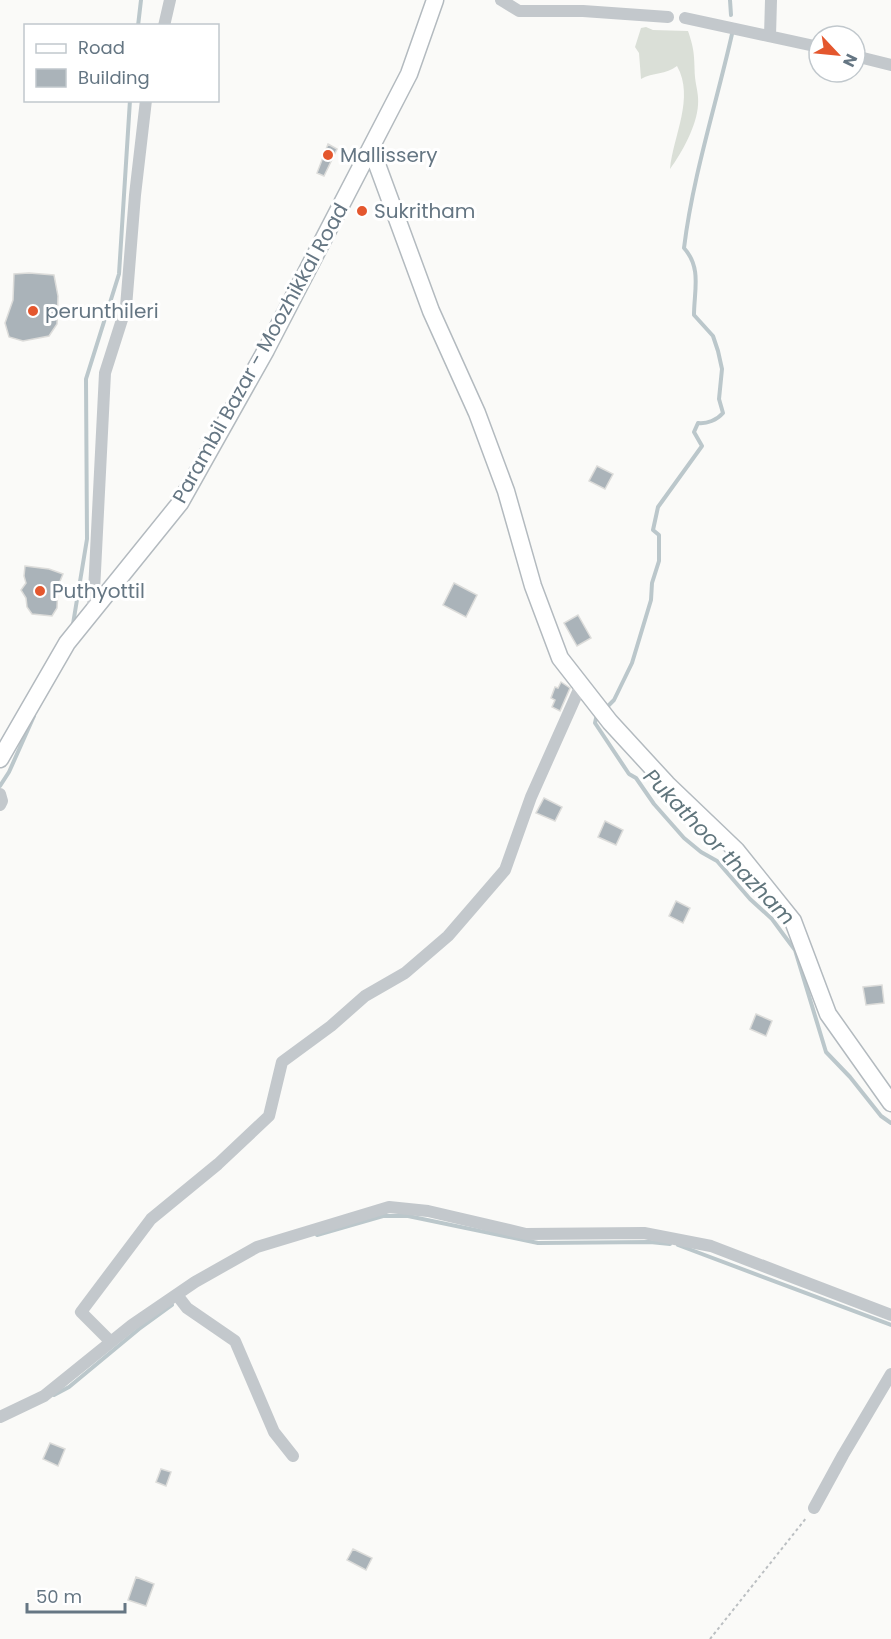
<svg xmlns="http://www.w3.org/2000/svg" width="891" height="1639" viewBox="0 0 891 1639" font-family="Poppins,sans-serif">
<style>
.green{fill:#dadfd7}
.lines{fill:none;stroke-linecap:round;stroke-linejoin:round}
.stream{stroke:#bbc7cb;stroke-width:4}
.building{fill:#aab3b9;stroke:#dcdcda;stroke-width:1.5}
.secondary-casing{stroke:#b3babf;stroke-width:19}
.path{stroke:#bbbfc2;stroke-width:2;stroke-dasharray:3 3;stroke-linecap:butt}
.minor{stroke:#c3c8cc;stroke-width:12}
.secondary{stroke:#fff;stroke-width:16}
.poi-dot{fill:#e4572e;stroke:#fff;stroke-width:2}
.labels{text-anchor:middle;stroke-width:6;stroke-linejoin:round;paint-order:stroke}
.poi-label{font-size:20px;fill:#657683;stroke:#fff;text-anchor:start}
.street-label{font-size:20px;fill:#657683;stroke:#fff}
.water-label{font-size:21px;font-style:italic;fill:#60757c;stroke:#fff}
</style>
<rect width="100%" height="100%" fill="#fafaf8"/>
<path class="green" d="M646 27 653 30 688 31C695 51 694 57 695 77 696 87 699 95 698 105 697 125 682 153 670 169 673 136 695 98 677 66 666 75 653 72 641 79L639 53 635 47 641 28Z"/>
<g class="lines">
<path class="stream" d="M730 0 731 15
M138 26 141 0
M73 624 87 539 86 379 119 274 130 100
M605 709 614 700 632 663 651 600 652 583 659 561V535L653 530 658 507 702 446 694 432 698 423C707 424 717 420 723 413L719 399 722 369 718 351 713 336 694 315C694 291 702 268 684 248 693 175 716 105 732 34
M597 714 595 723 629 774 636 778 654 804 684 838 701 852 717 861 750 899 772 919 783 934 795 950 826 1052 850 1077 881 1116 891 1123
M0 786 9 772 34 716
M317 1235 383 1216H408L538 1243 650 1242 670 1244
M678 1245 891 1325
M54 1395 69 1387 139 1329 172 1305"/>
</g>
<path class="building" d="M328 144 337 149 324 176 317 173Z
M29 273 54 275 58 296 57 324 49 336 23 341 9 337 5 323 13 300 14 274Z
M597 466 613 474 605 489 589 481Z
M25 566 49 569 63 574 58 586 57 608 52 616 32 614 27 607 26 598 21 590 26 583 24 576Z
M454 583 477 595 466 617 443 605Z
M578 615 591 638 577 646 564 623Z
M561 682 570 688 560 711 552 707 555 700 551 698 555 687 558 688Z
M544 798 562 807 555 821 536 813Z
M605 821 623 830 616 845 598 837Z
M676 901 690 908 683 923 669 916Z
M882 985 884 1003 866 1005 863 987Z
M756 1014 772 1021 766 1036 750 1029Z
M50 1443 65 1449 58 1466 43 1459Z
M161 1469 171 1472 166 1486 156 1482Z
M353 1549 372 1558 366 1570 347 1560Z
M136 1577 154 1584 146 1606 128 1600Z"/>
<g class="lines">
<defs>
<path id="secondary" d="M371 148 431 311 477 413 506 491 533 586 560 658 610 722 667 784 736 850 793 921 828 1014 891 1103
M0 759 67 643 180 503 266 350 409 74 435 0"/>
</defs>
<use href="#secondary" class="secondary-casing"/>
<path class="path" d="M710 1639 807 1517"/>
<path class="minor" d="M501 0 519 11H583L668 17
M685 18 819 47
M164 26 170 0
M770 36 771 0
M855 56 891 65
M93 611 105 373 126 307 135 195 146 100
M0 794 2 801 0 805
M177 1295 187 1308 235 1341 274 1432 293 1456
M110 1341 81 1312 151 1219 218 1164 269 1116 282 1062 331 1026 365 996 405 973 448 936 505 870 531 797 581 685
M0 1417 44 1396 132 1325 195 1282 257 1247 389 1207 428 1211 526 1234 644 1233 711 1246 891 1315
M814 1508 843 1455 891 1374"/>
<use href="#secondary" class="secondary"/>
</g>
<g class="poi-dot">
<circle cx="328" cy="155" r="6"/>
<circle cx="362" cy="211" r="6"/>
<circle cx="33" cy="311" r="6"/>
<circle cx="40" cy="591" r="6"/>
</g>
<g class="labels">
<g class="poi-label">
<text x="340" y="162">Mallissery</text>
<text x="374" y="218">Sukritham</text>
<text x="45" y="318">perunthileri</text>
<text x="52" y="598">Puthyottil</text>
</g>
<g class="street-label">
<text transform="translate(260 353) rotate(-61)" y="7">Parambil Bazar - Moozhikkal Road</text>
</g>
<g class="water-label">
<text transform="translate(719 847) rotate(46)" y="7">Pukathoor thazham</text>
</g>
</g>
<rect x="24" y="24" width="195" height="78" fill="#ffffff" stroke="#c1c8cd" stroke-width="1.5"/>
<rect x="36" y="44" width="30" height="9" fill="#ffffff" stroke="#c1c8cd" stroke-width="1.5"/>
<text x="78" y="54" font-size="18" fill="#657683">Road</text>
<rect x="36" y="69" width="30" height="18" fill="#aab3b9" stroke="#c1c8cd" stroke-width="1.5"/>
<text x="78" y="84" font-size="18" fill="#657683">Building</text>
<g transform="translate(837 54) rotate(116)"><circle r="28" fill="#ffffff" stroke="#c1c8cd" stroke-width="1.5"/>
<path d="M0-4.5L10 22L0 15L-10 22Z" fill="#e4572e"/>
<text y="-9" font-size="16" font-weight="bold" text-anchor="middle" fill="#657683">N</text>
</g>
<path d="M27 1603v9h98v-9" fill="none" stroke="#657683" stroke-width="3"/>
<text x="36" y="1603" font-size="18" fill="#657683" stroke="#ffffff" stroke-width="4.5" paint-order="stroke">50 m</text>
</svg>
